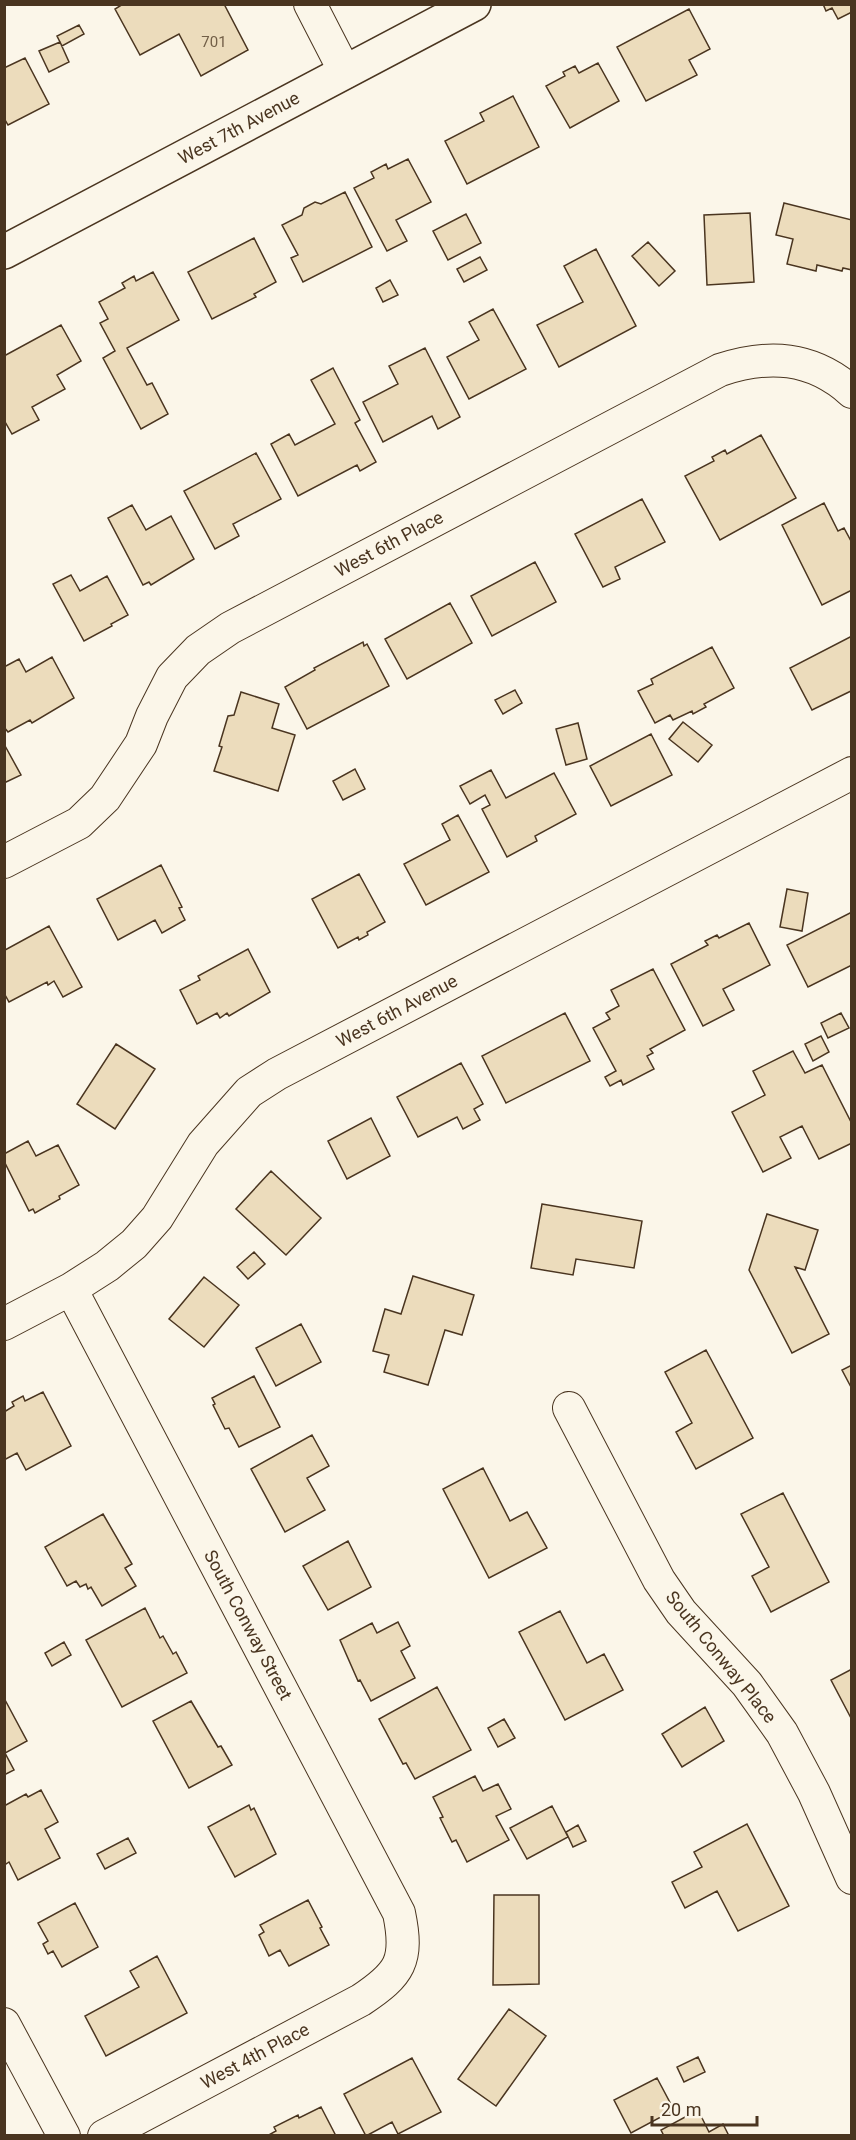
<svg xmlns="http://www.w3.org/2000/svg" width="856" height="2140" viewBox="0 0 856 2140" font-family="Roboto,sans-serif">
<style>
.building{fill:#ecdcbc;stroke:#4a3520;stroke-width:1.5}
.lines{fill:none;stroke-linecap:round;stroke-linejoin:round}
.street-casing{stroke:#4a3520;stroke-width:34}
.secondary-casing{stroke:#4a3520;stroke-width:36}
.street{stroke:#fbf6e9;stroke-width:32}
.secondary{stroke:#fbf6e9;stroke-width:33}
.labels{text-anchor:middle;stroke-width:4.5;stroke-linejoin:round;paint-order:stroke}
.number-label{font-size:15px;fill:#725f47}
.street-label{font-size:18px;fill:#4a3520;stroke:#fbf6e9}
</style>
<rect width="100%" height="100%" fill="#fbf6e9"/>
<path class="building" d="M123 4H224L248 50 201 76 179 34 140 55 115 9Z
M823 4H852V12L838 19 832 8 826 11Z
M689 9 710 49 689 60 697 75 646 101 617 47Z
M79 25 84 34 62 46 57 36Z
M60 42 69 62 49 72 39 51Z
M25 58 49 104 8 125 4 118V68Z
M598 63 619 101 570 128 546 86 565 76 563 72 575 66 579 73Z
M513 96 539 147 467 184 445 141 484 121 480 113Z
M408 159 431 202 396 220 407 241 387 251 354 188 374 178 371 172 386 164 388 169Z
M345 192 372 247 303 282 291 258 298 255 282 225 302 215 304 208 315 202 321 204Z
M784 203 852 220V270L843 268 842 271 817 265 816 271 787 264 793 239 776 235Z
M750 213 754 282 707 285 704 215Z
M466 214 481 243 448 260 433 231Z
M254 238 276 282 254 294 256 297 212 319 188 272Z
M648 242 675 271 659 286 632 256Z
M596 249 636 326 559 367 537 325 583 302 564 266Z
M480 257 487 270 464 282 457 269Z
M153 272 179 320 127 348 147 385 152 383 168 414 141 429 103 358 115 351 100 323 108 319 99 302 125 288 122 283 134 276 136 281Z
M390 280 398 295 383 302 376 288Z
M493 309 526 369 469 399 447 357 479 340 469 322Z
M61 325 81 361 57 375 65 389 32 407 39 420 12 434 4 420V356Z
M425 348 460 417 438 429 432 416 383 442 363 402 398 384 389 366Z
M333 368 360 420 355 423 376 462 360 471 357 465 298 496 271 444 289 434 295 445 335 424 311 380Z
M761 435 796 498 720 540 685 476 714 461 712 457 725 450 727 454Z
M256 453 281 499 233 524 239 536 215 549 184 491Z
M642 499 665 542 615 567 620 579 603 587 575 534Z
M824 503 838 531 844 528 852 543V590L822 605 782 525Z
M132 505 146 530 171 516 194 559 151 585 149 582 143 585 108 518Z
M535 562 556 602 492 636 471 596Z
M71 575 80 591 107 576 128 615 111 624 112 626 84 641 53 584Z
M450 603 472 643 407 679 385 639Z
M852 636V692L851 691 812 710 790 668Z
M363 642 364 646 367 644 389 686 307 729 285 687 315 670 314 668Z
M712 647 734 688 704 704 706 707 693 714 692 711 673 720 670 715 655 723 638 691 653 684 651 679Z
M52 657 74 698 32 723 30 720 8 732 4 727V667L19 659 26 672Z
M515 690 522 703 503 714 495 700Z
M241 692 279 704 272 728 295 735 278 791 214 771 222 747 219 746 228 716 234 715Z
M683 722 712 745 698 762 669 739Z
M578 723 587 759 566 765 556 729Z
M651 734 672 775 611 806 590 766Z
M4 744 21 775 4 783Z
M355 769 365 789 343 800 333 781Z
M491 770 506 798 554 773 576 814 535 836 537 841 507 857 482 809 490 805 485 795 470 804 460 786Z
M458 815 489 872 426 905 404 864 450 840 442 824Z
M161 865 182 907 179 908 185 920 162 933 155 920 118 940 97 899Z
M359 874 385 922 367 932 368 935 359 940 358 937 338 948 312 899Z
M787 889 808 893 802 931 780 927Z
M852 912V965L808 987 787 945Z
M749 923 770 965 723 989 734 1010 703 1026 671 964 708 945 705 941 717 935 719 938Z
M49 926 82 987 63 997 54 981 48 985 47 982 9 1002 4 993 5 950Z
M248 949 270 992 229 1016 227 1013 220 1018 217 1013 197 1024 180 990 200 980 198 976Z
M653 969 685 1030 650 1049 653 1053 647 1056 654 1069 623 1085 621 1080 610 1086 605 1077 616 1071 593 1028 610 1019 606 1013 619 1006 611 990Z
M565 1013 590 1061 506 1103 482 1056Z
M841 1013 849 1028 828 1038 821 1023Z
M821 1036 829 1052 813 1061 805 1044Z
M116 1044 155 1069 115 1129 77 1104Z
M793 1051 805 1073 822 1065 852 1124V1143L819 1159 802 1126 780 1137 791 1158 763 1172 732 1112 765 1095 753 1071Z
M461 1063 483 1104 474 1109 480 1120 463 1129 457 1117 418 1137 397 1097Z
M371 1118 390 1156 347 1179 328 1141Z
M28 1141 36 1156 58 1145 79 1185 59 1196 60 1199 35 1213 33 1209 29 1211 4 1161V1154Z
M271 1171 321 1218 286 1255 236 1209Z
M542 1204 642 1221 634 1268 576 1259 573 1275 531 1268Z
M767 1214 818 1230 805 1270 795 1267 829 1334 792 1353 749 1270Z
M254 1252 265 1264 248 1279 237 1267Z
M413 1276 474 1295 462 1335 445 1330 428 1385 384 1372 389 1355 373 1351 385 1309 401 1314Z
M204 1277 239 1305 204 1347 169 1319Z
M301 1324 321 1362 276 1386 256 1348Z
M706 1350 753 1438 696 1469 676 1432 692 1423 665 1372Z
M852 1365V1389L842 1370Z
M254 1376 280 1427 239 1447 229 1428 225 1429 213 1405 215 1404 212 1398Z
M43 1392 71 1446 26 1470 17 1453 4 1460V1412L14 1406 12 1402 23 1396 25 1401Z
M312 1435 329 1466 307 1478 325 1510 285 1532 251 1469Z
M483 1468 510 1521 527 1512 547 1548 489 1578 443 1489Z
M783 1493 829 1582 771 1612 752 1576 769 1567 741 1514Z
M103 1514 132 1564 125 1568 136 1586 102 1606 91 1587 88 1589 86 1584 80 1587 76 1581 67 1586 45 1547Z
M348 1541 371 1587 328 1610 303 1566Z
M145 1608 160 1638 163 1636 173 1654 176 1652 187 1673 122 1707 86 1640Z
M560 1611 587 1663 604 1654 623 1690 565 1720 519 1632Z
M398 1622 410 1646 401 1651 415 1678 371 1701 360 1680 358 1681 340 1640 372 1623 377 1633Z
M64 1642 71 1655 52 1666 45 1653Z
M852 1669V1720L831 1680Z
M437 1687 471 1750 415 1779 406 1763 403 1764 379 1719Z
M4 1698 27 1741 5 1753 14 1770 4 1775Z
M191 1701 218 1747 221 1746 232 1765 189 1788 153 1721Z
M705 1707 724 1741 682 1767 662 1734Z
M504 1719 515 1738 498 1747 488 1728Z
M475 1776 483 1791 498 1784 511 1809 496 1816 509 1840 467 1862 456 1840 452 1842 440 1818 443 1817 433 1797Z
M41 1790 58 1822 45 1829 60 1858 18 1880 9 1862 6 1864 4 1861V1806L26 1794 28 1797Z
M249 1805 251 1810 254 1808 276 1854 235 1877 208 1827Z
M552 1806 568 1837 527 1859 510 1828Z
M747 1824 789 1906 738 1931 717 1891 685 1908 672 1882 702 1867 694 1852Z
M578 1825 586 1841 573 1847 566 1832Z
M128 1838 136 1853 105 1869 97 1854Z
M494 1895H539V1984L493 1985Z
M308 1900 322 1927 320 1928 329 1945 289 1966 280 1950 269 1956 259 1935 264 1932 260 1925Z
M75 1903 98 1947 62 1967 53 1951 48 1954 43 1944 48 1941 38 1923Z
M157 1956 187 2013 106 2056 85 2016 139 1987 130 1971Z
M509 2009 546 2036 496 2106 458 2079Z
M698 2057 705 2072 684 2082 677 2067Z
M412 2058 441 2112 398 2134 392 2122 366 2136 344 2094Z
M657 2078 674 2110 631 2133 614 2100Z
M321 2107 336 2136H267L276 2131 274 2127 298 2115 299 2118Z
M698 2110 709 2132 723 2124 729 2136H664L661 2130Z"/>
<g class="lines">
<defs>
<path id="street" d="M310 4 345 72
M4 862 79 823 105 798 141 744 152 716 172 677 198 650 230 628 720 370C768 354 812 356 852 392
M71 1289 399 1913C409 1961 400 1974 361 2000L104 2136
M4 1324 71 1289 107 1266 134 1244 157 1218 203 1144 249 1092 277 1074 852 773
M569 1408 659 1580 681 1612 747 1684 782 1733 814 1793 852 1878
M4 2024 64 2136"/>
<path id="secondary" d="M4 252 474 4"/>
</defs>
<use href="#street" class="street-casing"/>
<use href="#secondary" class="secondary-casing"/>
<use href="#street" class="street"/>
<use href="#secondary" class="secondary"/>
</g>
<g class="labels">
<g class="number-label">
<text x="214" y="47">701</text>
</g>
<g class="street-label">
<text transform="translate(239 128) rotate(-28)" y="6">West 7th Avenue</text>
<text transform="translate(389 544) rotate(-28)" y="6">West 6th Place</text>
<text transform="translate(397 1011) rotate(-28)" y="6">West 6th Avenue</text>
<text transform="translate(248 1625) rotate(62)" y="6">South Conway Street</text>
<text transform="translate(721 1657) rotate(51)" y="6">South Conway Place</text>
<text transform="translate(255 2056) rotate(-28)" y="6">West 4th Place</text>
</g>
</g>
<rect width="856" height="2140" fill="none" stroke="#4a3520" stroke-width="12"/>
<path d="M652 2116v9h105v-9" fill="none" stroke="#4a3520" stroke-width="3"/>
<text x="661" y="2116" font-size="18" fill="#4a3520" stroke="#fbf6e9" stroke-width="4.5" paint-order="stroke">20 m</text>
</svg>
